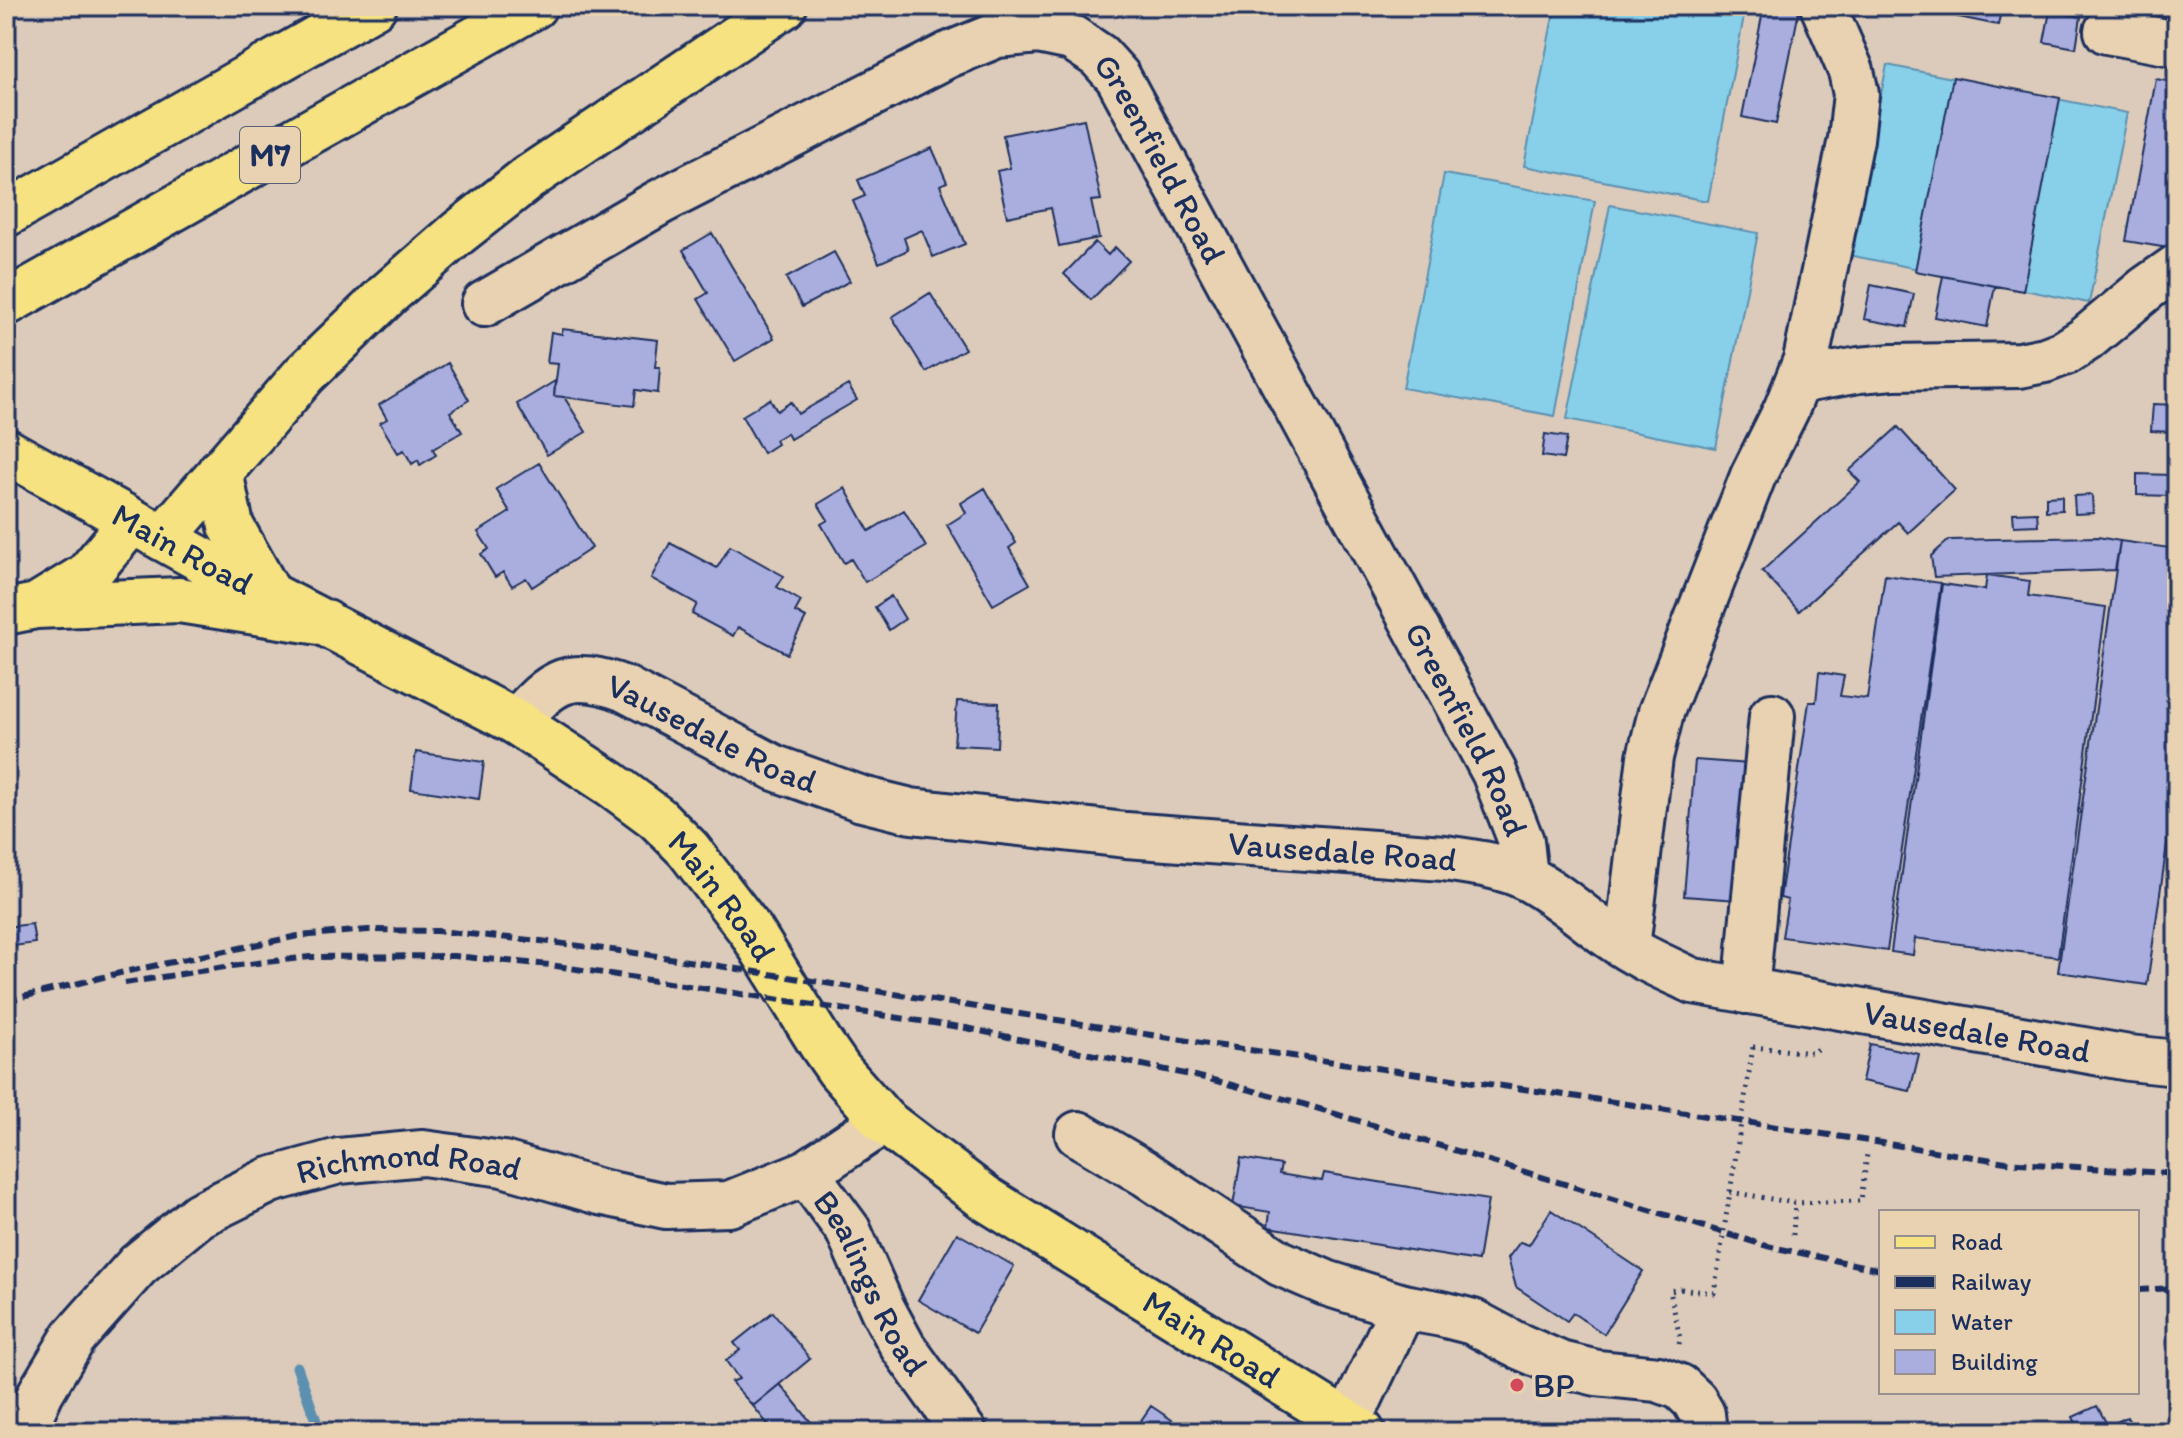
<svg xmlns="http://www.w3.org/2000/svg" width="2183" height="1438" viewBox="0 0 2183 1438" font-family="Itim,sans-serif">
<style>
.water{fill:#88d0e9;stroke:#5c90b1;stroke-width:2}
.lines{fill:none;stroke-linecap:round;stroke-linejoin:round}
.stream{stroke:#5c90b1;stroke-width:11}
.building{fill:#aaaedf;stroke:#1b2f5e;stroke-width:2}
.minor-casing{stroke:#1b2f5e;stroke-width:50}
.major-casing{stroke:#1b2f5e;stroke-width:50}
.highway-casing{stroke:#1b2f5e;stroke-width:50}
.path{stroke:#1b2f5e;stroke-width:5;stroke-dasharray:2 6;stroke-linecap:butt}
.minor{stroke:#e8d2b1;stroke-width:44}
.major{stroke:#f6e281;stroke-width:44}
.highway{stroke:#f6e281;stroke-width:44}
.rail{stroke:#1b2f5e;stroke-width:6;stroke-dasharray:12 6;stroke-linecap:butt}
.path-bridge{stroke:#1b2f5e;stroke-width:5;stroke-dasharray:2 6;stroke-linecap:butt}
.poi-dot{fill:#d1495b;stroke:#e8d2b1;stroke-width:3}
.labels{text-anchor:middle;stroke-width:7;stroke-linejoin:round;paint-order:stroke}
.shield{fill:#e8d2b1;stroke:#586077;stroke-width:2}
.shield-label{font-size:32px;font-weight:bold;fill:#1b2f5e}
.street-label{font-size:34px;fill:#1b2f5e;stroke:#e8d2b1}
.poi-label{font-size:34px;fill:#1b2f5e;stroke:#e8d2b1;text-anchor:start}
</style>
<rect width="100%" height="100%" fill="#dccbba"/>
<filter id="ink" filterUnits="userSpaceOnUse"><feTurbulence type="fractalNoise" baseFrequency=".0125" numOctaves="2"/><feDisplacementMap in="SourceGraphic" scale="16" xChannelSelector="R" yChannelSelector="G"/><feConvolveMatrix kernelMatrix="1 2 1 2 8 2 1 2 1" color-interpolation-filters="sRGB"/></filter>
<g filter="url(#ink)">
<path class="water" d="M1555 6H1746L1708 201 1524 166Z
M1887 65 2127 113 2089 303 1848 255Z
M1444 174 1595 201 1555 416 1403 388Z
M1610 205 1758 233 1716 448 1567 419Z"/>
<g class="lines">
<path class="stream" d="M297 1367 320 1432"/>
</g>
<path class="building" d="M1764 6H1800L1776 124 1742 117Z
M1905 6H2002L1998 25Z
M2050 11 2081 17 2076 48 2044 42Z
M1953 77 2060 98 2023 291 1915 271Z
M2156 79 2177 83V200L2168 248 2126 241Z
M1084 119 1101 200 1091 201 1099 238 1059 246 1051 208 1007 217 997 171 1010 168 1003 135Z
M932 148 947 182 940 185 965 244 933 257 922 230 904 238 908 250 879 263 853 201 865 196 858 180Z
M712 233 774 338 735 361 698 299 708 293 683 250Z
M1095 242 1108 255 1115 247 1129 261 1091 300 1064 274Z
M834 252 850 281 802 307 786 278Z
M1943 276 1995 286 1987 327 1935 317Z
M1871 285 1914 294 1907 327 1864 319Z
M930 293 965 349 926 372 892 317Z
M562 329 658 340 655 367H660L658 393 636 390 634 406 554 396 558 364 547 363 551 332 562 334Z
M448 363 469 400 450 412 462 432 433 449 436 455 420 465 418 460 412 464 404 450 398 453 380 423 387 419 379 405Z
M555 381 554 396 564 397 586 432 547 455 517 404Z
M848 385 857 400 790 439 787 433 775 440 777 444 763 453 742 416 770 399 777 411 791 402 798 414Z
M2153 404 2177 405V432L2151 431Z
M1898 427 1955 490 1908 533 1898 522 1799 611 1762 571 1860 482 1849 471Z
M1545 434 1567 437 1563 459 1542 456Z
M539 463 592 548 532 587 526 578 512 586 503 572 495 577 481 554 489 549 478 532 510 512 496 489Z
M2137 474 2172 475V496L2137 495Z
M845 488 869 531 904 510 926 547 865 582 851 559 844 563 821 524 828 520 818 504Z
M985 488 1016 543 1009 548 1030 584 993 605 947 525 966 513 961 503Z
M2092 495 2093 513 2075 514 2074 496Z
M2062 496V510L2046 511V497Z
M2037 512 2038 525 2014 526 2013 513Z
M2098 537 2120 541 2115 570 1934 577 1931 556 1949 540Z
M2120 541 2177 549V774L2147 985 2058 972Z
M670 543 717 568 730 546 784 576 777 587 801 601 795 612 806 618 787 654 738 627 733 636 692 614 697 604 651 578Z
M1885 575 1941 583 1887 951 1782 937 1788 900 1780 898 1809 702H1816L1819 672 1844 676 1840 696 1867 699Z
M1987 575 2030 581 2028 596 2106 607 2058 957 1915 938 1913 955 1891 952 1942 584 1985 590Z
M891 596 905 619 889 630 875 607Z
M957 701 999 703 997 747 954 745Z
M416 752 484 762 479 799 411 789Z
M1695 760 1749 764 1738 900 1684 896Z
M32 924 35 943 6 947V927Z
M1870 1044 1919 1054 1910 1091 1862 1081Z
M1241 1158 1281 1165 1279 1174 1322 1181 1324 1173 1488 1200 1478 1261 1268 1227 1270 1212 1233 1206Z
M1551 1210 1643 1271 1604 1334 1573 1313 1567 1321 1516 1287 1508 1258 1520 1242 1529 1245Z
M957 1233 1014 1266 975 1333 918 1300Z
M773 1312 810 1359 753 1406 731 1382 739 1379 726 1361 740 1350 734 1343Z
M780 1384 819 1432H774L753 1406Z
M1151 1406 1190 1432H1133Z
M2097 1406 2108 1426 2127 1417 2135 1432H2080L2073 1417Z"/>
<g class="lines">
<defs>
<g id="minor">
<path d="M2107 31 2177 44"/>
<path id="s1" d="M484 304 660 202 948 55 997 35 1038 31 1072 38 1099 56 1118 77 1494 772 1521 841 1525 877"/>
<path d="M1798 381 1859 370 1893 367 2019 365 2045 360 2066 352 2086 339 2147 288 2177 267"/>
<path id="s2" d="M516 722C553 680 569 668 625 689L775 768 862 799 911 811 1126 835 1444 858C1471 862 1502 865 1527 878 1558 894 1583 918 1612 938 1637 956 1665 968 1693 981L2129 1058 2177 1063"/>
<path d="M1627 947 1650 757 1661 712 1753 476 1786 410 1806 360 1851 139 1856 94 1851 71 1823 6"/>
<path d="M1746 991 1772 716"/>
<path d="M1078 1134 1146 1174 1280 1263 1326 1283 1403 1307 1442 1314 1473 1322 1514 1344 1560 1364 1597 1373 1658 1379 1680 1387 1694 1400 1702 1414 1704 1432"/>
<path id="s3" d="M806 1173 848 1230 883 1310 903 1347 964 1432"/>
<path d="M1348 1423 1403 1307"/>
<path id="s4" d="M23 1432 41 1392 74 1337 138 1265 199 1215 270 1180 339 1161 423 1153 503 1164 600 1192 666 1206 729 1204 806 1173 884 1121"/>
</g>
<g id="major">
<path id="s5" d="M6 451 204 561 516 722 611 784 657 818 688 849 751 931 821 1044 839 1070 884 1121 985 1198 1362 1432"/>
</g>
<path id="highway" d="M6 214 374 6
M6 303 534 6
M220 471 231 526 269 594
M163 538 305 374 388 294 458 233 528 178 784 6
M38 605 87 575 132 521
M6 612 36 606 179 600 326 623"/>
</defs>
<use href="#minor" class="minor-casing"/>
<use href="#major" class="major-casing"/>
<use href="#highway" class="highway-casing"/>
<path class="path" d="M1753 1047 1813 1053 1821 1045
M1730 1192 1795 1203 1861 1201 1867 1154
M1793 1235 1795 1203
M1679 1344 1680 1338 1670 1291 1681 1289"/>
<use href="#minor" class="minor"/>
<use href="#major" class="major"/>
<use href="#highway" class="highway"/>
<path class="rail" d="M125 983 231 966 310 957 454 956 550 965 966 1028 1209 1079 1300 1103 1767 1246 1881 1270
M6 1001 124 972 298 936 368 930 437 931 541 941 644 954 1208 1044 1614 1102 2006 1162 2177 1174
M2137 1290 2177 1288"/>
<path class="path-bridge" d="M1681 1289 1714 1293 1753 1047"/>
</g>
</g>
<circle class="poi-dot" cx="1517" cy="1385" r="8"/>
<g class="labels">
<rect class="shield" x="240" y="127" width="60" height="56" rx="6"/>
<g class="shield-label">
<text x="270" y="166">M7</text>
</g>
<g class="street-label">
<text dy="12" stroke="none"><textPath href="#s1" startOffset="808">Greenfield Road</textPath></text>
<text dy="12" stroke="none"><textPath href="#s5" startOffset="202">Main Road</textPath></text>
<text dy="12" stroke="none"><textPath href="#s1" startOffset="1456">Greenfield Road</textPath></text>
<text dy="12" stroke="none"><textPath href="#s2" startOffset="224">Vausedale Road</textPath></text>
<text dy="12" stroke="none"><textPath href="#s2" startOffset="872">Vausedale Road</textPath></text>
<text dy="12" stroke="none"><textPath href="#s5" startOffset="850">Main Road</textPath></text>
<text dy="12" stroke="none"><textPath href="#s2" startOffset="1544">Vausedale Road</textPath></text>
<text dy="12" stroke="none"><textPath href="#s4" startOffset="504">Richmond Road</textPath></text>
<text dy="12" stroke="none"><textPath href="#s3" startOffset="128">Bealings Road</textPath></text>
<text dy="12" stroke="none"><textPath href="#s5" startOffset="1522">Main Road</textPath></text>
</g>
<g class="poi-label">
<text x="1533" y="1397">BP</text>
</g>
</g>
<rect width="2183" height="1438" fill="none" stroke="#e8d2b1" stroke-width="32"/>
<rect x="16" y="16" width="2151" height="1406" fill="none" stroke="#1b2f5e" stroke-width="3" filter="url(#ink)"/>
<rect x="1879" y="1210" width="260" height="184" fill="#e8d2b1" stroke="#969190" stroke-width="2"/>
<rect x="1895" y="1236" width="40" height="12" fill="#f6e281" stroke="#969190" stroke-width="2"/>
<text x="1951" y="1250" font-size="24" fill="#1b2f5e">Road</text>
<rect x="1895" y="1276" width="40" height="12" fill="#1b2f5e" stroke="#969190" stroke-width="2"/>
<text x="1951" y="1290" font-size="24" fill="#1b2f5e">Railway</text>
<rect x="1895" y="1310" width="40" height="24" fill="#88d0e9" stroke="#969190" stroke-width="2"/>
<text x="1951" y="1330" font-size="24" fill="#1b2f5e">Water</text>
<rect x="1895" y="1350" width="40" height="24" fill="#aaaedf" stroke="#969190" stroke-width="2"/>
<text x="1951" y="1370" font-size="24" fill="#1b2f5e">Building</text>
</svg>
